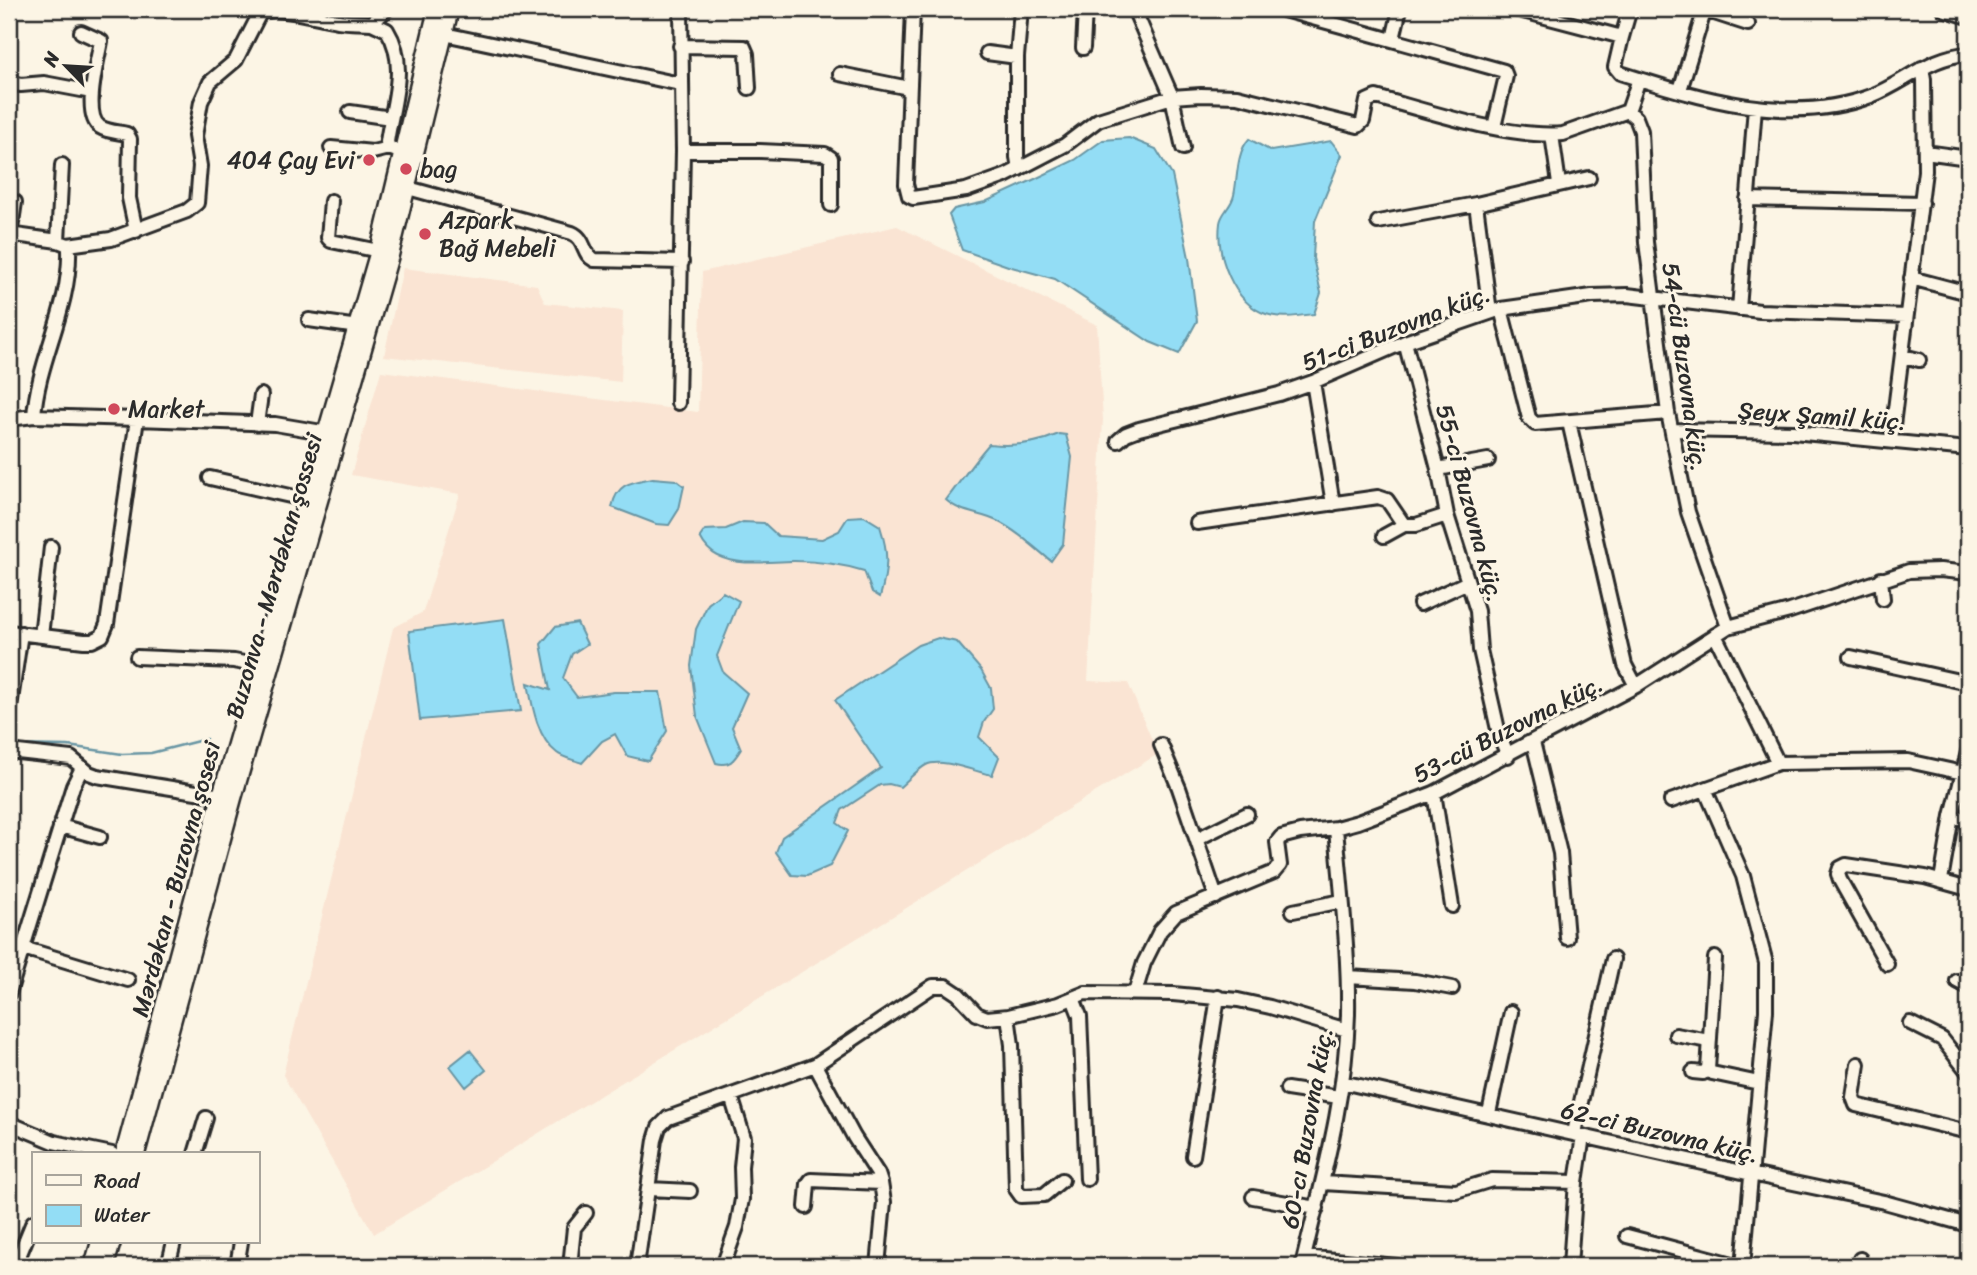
<svg xmlns="http://www.w3.org/2000/svg" width="1977" height="1275" viewBox="0 0 1977 1275" font-family="Sriracha,sans-serif">
<style>
.built{fill:#fae4d3}
.water{fill:#93ddf5;stroke:#6996a4;stroke-width:2}
.lines{fill:none;stroke-linecap:round;stroke-linejoin:round}
.stream{stroke:#6996a4;stroke-width:2.5}
.minor-casing{stroke:#2b2b2b;stroke-width:18}
.major-casing{stroke:#2b2b2b;stroke-width:21}
.minor{stroke:#fcf5e5;stroke-width:12}
.major{stroke:#fcf5e5;stroke-width:16}
.poi-dot{fill:#d1495b;stroke:#fcf5e5;stroke-width:2.5}
.labels{text-anchor:middle;stroke-width:6;stroke-linejoin:round;paint-order:stroke}
.poi-label{font-size:24px;fill:#2b2b2b;stroke:#fcf5e5;text-anchor:start}
.street-label{font-size:24px;fill:#2b2b2b;stroke:#fcf5e5}
</style>
<rect width="100%" height="100%" fill="#fcf5e5"/>
<filter id="ink" filterUnits="userSpaceOnUse"><feTurbulence type="fractalNoise" baseFrequency=".0143" numOctaves="2"/><feDisplacementMap in="SourceGraphic" scale="14" xChannelSelector="R" yChannelSelector="G"/><feConvolveMatrix kernelMatrix="1 2 1 2 8 2 1 2 1" color-interpolation-filters="sRGB"/></filter>
<g filter="url(#ink)">
<path class="built" d="M897 226 1097 325 1103 420 1088 681 1128 683 1158 754 374 1234 283 1075 393 628 423 612 460 494 351 475 381 371 698 412 702 272Z
M403 268 537 285 545 303 623 311 621 382 384 356Z"/>
<path class="water" d="M1129 138 1156 149 1172 175 1189 258 1197 321 1179 354 1150 342 1055 279 1008 266 962 250 949 215 954 209 985 202 1035 179 1075 160 1103 140Z
M1249 139 1271 151 1331 141 1342 155 1315 221 1313 258 1321 293 1314 314C1298 316 1281 319 1266 314 1233 303 1216 255 1220 223 1221 213 1232 206 1234 195 1238 177 1236 153 1249 139Z
M1059 434 1066 435 1072 457 1063 544 1051 561C1034 547 1017 531 997 521 980 513 960 513 946 500 961 481 973 462 989 444 1015 447 1036 444 1059 434Z
M653 478 676 480 684 486 679 509 669 525 656 524 612 507C617 483 631 482 653 478Z
M864 516 880 526C889 554 888 569 880 597L872 592 864 571C841 564 818 561 794 561 770 561 741 567 718 556 710 552 704 545 700 537L705 530 726 529 743 522 764 523 778 536 822 539 839 531 848 517Z
M723 592 739 601 717 656 723 672 747 693 732 727 741 749C734 760 730 767 716 763L697 716 691 666 696 629 708 604Z
M505 619 521 711 420 720 409 631Z
M577 623 587 644 572 654 563 678 577 697 614 692H660L667 731 648 761 627 756 615 734 602 741 582 763C575 760 563 758 557 753 537 738 532 705 528 683L550 690 541 644 555 627Z
M938 638 957 642 981 670 991 688 993 709 984 722 979 737 999 757 992 775C976 772 941 757 926 765 917 770 908 780 900 787L889 784 880 785 842 810 837 823 848 831 830 866 807 876 792 875 776 852 782 837 881 768 835 700 918 645Z
M470 1050 486 1070 466 1087 450 1066Z"/>
<g class="lines">
<path class="stream" d="M9 745 68 746 122 754 151 753 206 739"/>
<defs>
<path id="minor" d="M913 9 906 184 909 196 913 198 966 190 1005 176 1065 145 1098 120 1172 97 1201 95 1237 96 1358 126 1363 121 1367 101 1376 97C1428 111 1510 139 1563 134L1628 111 1639 79
M1134 9 1172 97 1183 148
M1280 9 1504 71 1506 76 1494 127
M1515 9 1622 37 1615 67 1620 73C1699 98 1789 127 1871 96 1905 83 1930 56 1968 54
M1943 9 1968 17
M1705 10 1748 24
M372 23 387 30C409 65 392 105 387 142L389 148 403 153
M81 32 101 41C98 59 82 115 100 127 108 132 119 132 127 134L130 139 129 198 136 231
M444 34 680 84
M1622 37 1630 9
M1393 39 1400 9
M680 46 744 47 747 54 749 88
M1083 48 1085 9
M987 53 1017 57
M840 74 909 88
M9 83 21 85 44 83 92 92
M1680 90 1705 9
M1628 111 1636 118 1641 131 1646 242 1668 413 1688 512 1728 627
M350 112 391 118
M1552 135 1559 184
M331 148 373 152 389 148
M683 151H760L825 154 831 158V205
M1925 152 1968 158
M1019 169 1017 157V57L1021 9
M408 188 572 233C586 239 582 254 594 260L682 262
M1747 199 1922 203
M331 201 328 238 331 241 379 251
M1476 204 1490 312
M1378 222 1476 204 1589 178
M9 234 58 241 68 245 69 249C71 307 38 359 34 416
M58 241 62 165
M9 243 15 202
M68 245 111 239 187 211 197 203 200 166 195 136 201 102 210 82 236 60 260 13C278 5 318 18 338 21 349 23 361 22 372 23L387 9
M1911 278 1968 293
M1501 309 1529 418 1535 424 1668 413
M1739 309 1755 107
M309 320 358 327
M1405 342 1438 469 1447 515 1477 611 1480 650 1499 734 1508 756
M1903 356 1919 360
M1313 382 1333 504
M678 403 683 151 681 9
M9 419 34 416 137 419
M1569 422 1625 665 1636 686
M257 424 261 395
M1672 430 1793 432 1968 449
M1118 441 1126 434 1139 429 1279 394 1313 382 1405 342 1501 309 1592 296 1627 295 1760 311 1906 316
M1891 441 1925 171 1924 80 1922 68
M1438 469 1488 460
M210 478 308 500
M1197 523 1378 497 1387 500 1404 525H1416L1447 515
M1384 536 1404 525
M1881 579 1883 599
M1420 604 1468 582
M9 632 84 641H92L102 636 107 624 137 419 275 424 328 433
M1715 635 1778 763
M41 636 51 547
M137 657 234 661 259 666
M1851 657 1968 683
M9 714 21 633
M1533 742 1560 853 1567 938
M1161 745 1179 788 1216 897
M9 751 71 758 89 773 97 776 221 796
M1968 752 1952 816 1968 820
M1705 789 1743 876 1766 963V1011L1743 1266
M1434 793 1452 906
M1671 801 1778 763 1908 761 1963 773
M60 826 100 837
M1197 839 1247 814
M1941 880 1952 816
M1293 911 1342 901
M23 948 128 980
M1715 958 1708 1070 1712 1073 1759 1083
M1887 964 1840 880 1838 874 1840 868 1846 865 1925 877 1968 889
M1348 977 1415 981 1452 988
M1957 981 1968 987
M9 993 73 786 82 768
M1135 993 1144 963 1160 931 1176 913 1274 872 1280 865 1277 842 1281 837 1300 832 1336 828 1358 822 1434 793 1636 686 1728 627 1790 611 1909 571 1940 570 1968 573
M1073 998 1080 1016 1087 1179
M1008 1016 1012 1045 1016 1189 1021 1196 1044 1195 1062 1180
M1910 1023 1942 1039 1968 1072
M1676 1035 1709 1041
M1858 1064 1853 1097 1856 1105 1968 1132
M815 1065 854 1137 878 1174 881 1183 884 1202 878 1266
M1693 1072 1703 1073 1708 1070
M1342 1082 1751 1174 1884 1202 1968 1225
M1287 1089 1339 1097
M1489 1113 1511 1012
M9 1123 54 1142 112 1154
M1574 1133 1613 959
M195 1154 206 1118
M1193 1156 1218 997
M1323 1183 1456 1191 1492 1180 1576 1182
M649 1189 690 1191
M1253 1197 1317 1208
M806 1207 808 1184 811 1180 881 1183
M1627 1236 1740 1266
M1304 1257 1397 1266
M15 1266 33 1222
M168 1266 174 1242
M237 1266 241 1242
M570 1266 574 1228 586 1213
M637 1266 655 1140 659 1127 668 1118 815 1065 933 986H946L958 994 977 1014 987 1018 1008 1016 1058 1004 1085 993 1173 994 1238 1000 1270 1007 1347 1030
M723 1266 737 1227 742 1199 741 1167 744 1138 731 1096
M1302 1266C1321 1184 1346 1100 1348 1014 1349 952 1341 890 1336 828
M1570 1266 1576 1182 1583 1136
M1859 1266 1860 1259"/>
<path id="major" d="M124 1154 221 796 379 251 437 9
M136 1154 233 798 390 255 450 9
M93 1266 100 1242
M105 1266 112 1242"/>
</defs>
<use href="#minor" class="minor-casing"/>
<use href="#major" class="major-casing"/>
<use href="#minor" class="minor"/>
<use href="#major" class="major"/>
</g>
</g>
<g class="poi-dot">
<circle cx="369" cy="160" r="7"/>
<circle cx="406" cy="169" r="7"/>
<circle cx="425" cy="234" r="7"/>
<circle cx="114" cy="409" r="7"/>
</g>
<g class="labels">
<g class="poi-label">
<text x="355" y="168" text-anchor="end">404 Çay Evi</text>
<text x="420" y="177">bag</text>
<text x="439" y="228">Azpark<tspan x="439" dy="28">Bağ Mebeli</tspan></text>
<text x="128" y="417">Market</text>
</g>
<g class="street-label">
<text transform="translate(1396 328) rotate(-21)" y="8">51-ci Buzovna küç.</text>
<text transform="translate(1685 367) rotate(82)" y="8">54-cü Buzovna küç.</text>
<text transform="translate(1822 416) rotate(4)" y="8">Şeyx Şamil küç.</text>
<text transform="translate(1470 503) rotate(75)" y="8">55-ci Buzovna küç.</text>
<text transform="translate(274 576) rotate(-74)" y="8">Buzonva - Mərdəkan şossesi</text>
<text transform="translate(1508 729) rotate(-27)" y="8">53-cü Buzovna küç.</text>
<text transform="translate(176 879) rotate(-75)" y="8">Mərdəkan - Buzovna şosesi</text>
<text transform="translate(1307 1128) rotate(-80)" y="8">60-cı Buzovna küç.</text>
<text transform="translate(1660 1132) rotate(13)" y="8">62-ci Buzovna küç.</text>
</g>
</g>
<rect width="1977" height="1275" fill="none" stroke="#fcf5e5" stroke-width="35"/>
<rect x="18" y="18" width="1942" height="1240" fill="none" stroke="#2b2b2b" stroke-width="2.5" filter="url(#ink)"/>
<rect x="32" y="1152" width="228" height="91" fill="#fcf5e5" stroke="#a8a49b" stroke-width="2"/>
<rect x="46" y="1175" width="35" height="10" fill="#fcf5e5" stroke="#a8a49b" stroke-width="2"/>
<text x="94" y="1188" font-size="21" fill="#2b2b2b">Road</text>
<rect x="46" y="1205" width="35" height="21" fill="#93ddf5" stroke="#a8a49b" stroke-width="2"/>
<text x="94" y="1222" font-size="21" fill="#2b2b2b">Water</text>
<g transform="translate(66 66) rotate(295)" stroke="#fcf5e5" stroke-width="5" paint-order="stroke">
<path d="M0-5L12 26L0 18L-12 26Z" fill="#2b2b2b"/>
<text y="-10" font-size="19" font-weight="bold" text-anchor="middle" fill="#2b2b2b">N</text>
</g>
</svg>
